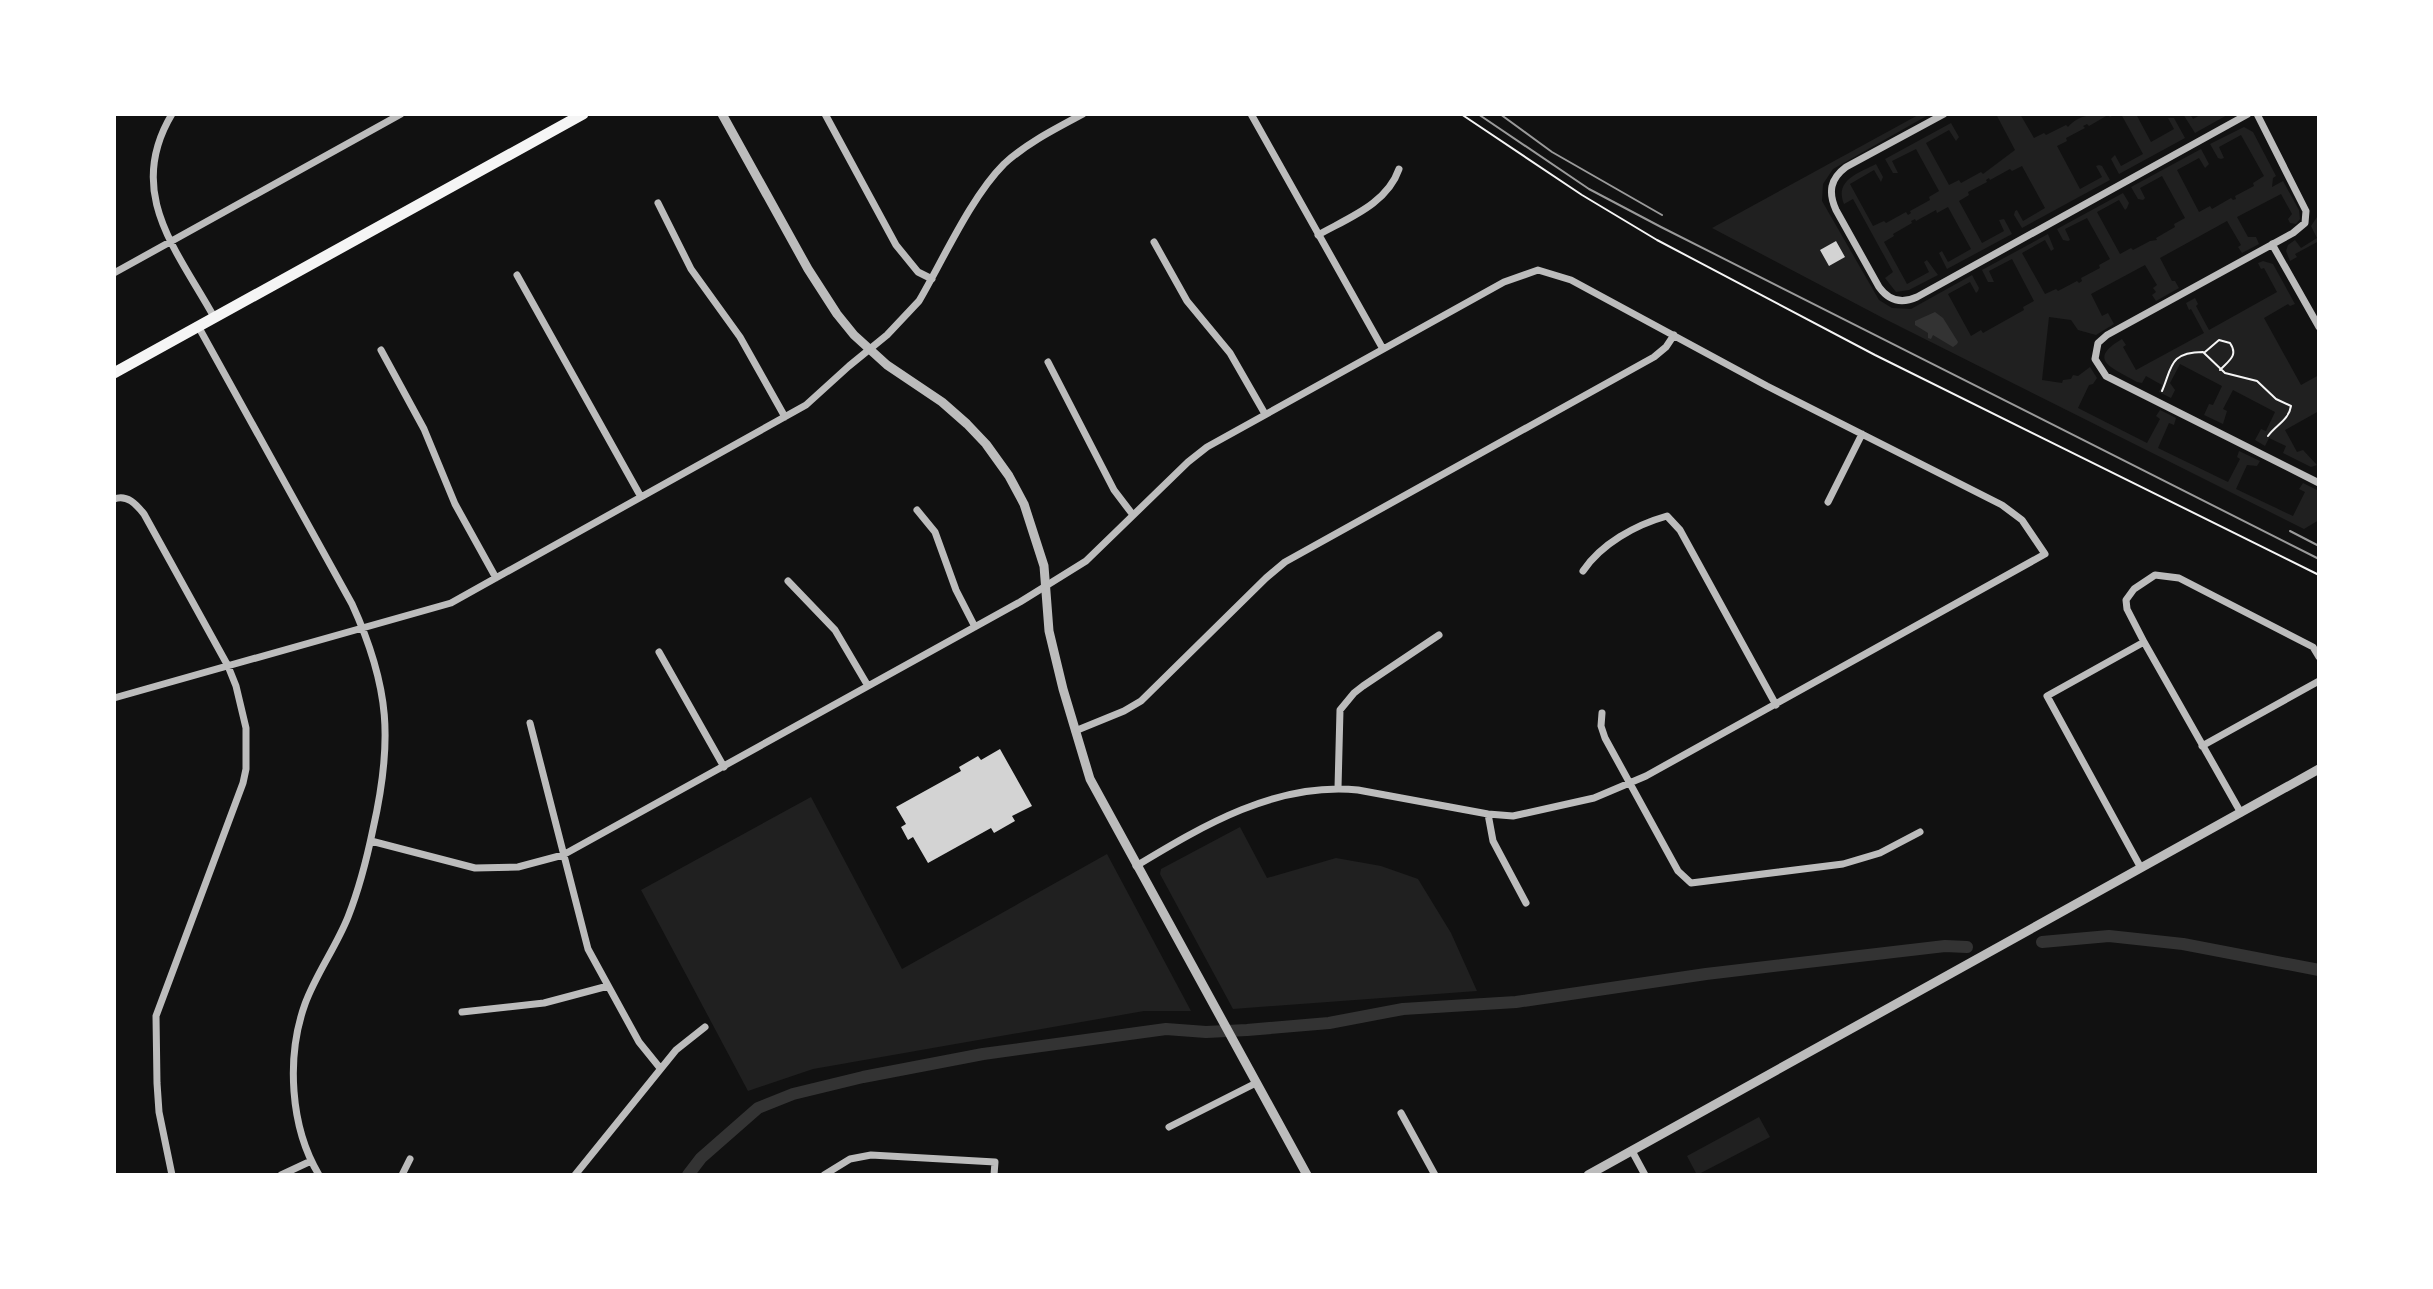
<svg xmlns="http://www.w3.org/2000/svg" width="2433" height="1289" viewBox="0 0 2433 1289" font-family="'Times New Roman',serif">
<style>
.green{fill:#202020}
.water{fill:#333}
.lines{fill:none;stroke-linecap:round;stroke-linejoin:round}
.canal{stroke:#333;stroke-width:12}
.building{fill:#d3d3d3}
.path{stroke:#f5f5f5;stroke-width:2}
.minor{stroke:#bcbcbc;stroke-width:7}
.tertiary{stroke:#bcbcbc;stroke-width:9}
.primary{stroke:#f5f5f5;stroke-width:11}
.tram{stroke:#9a9a9a;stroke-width:2}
</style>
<rect width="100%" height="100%" fill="#111"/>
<path class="green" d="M1920 114H1930L1833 169 1823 184 1822 201 1879 300 1892 308 1911 309 1972 275 1979 288 1978 291 1976 293 1970 282 1948 294 1971 336 1981 330 1983 333 2024 310 2023 307 2034 301 2012 259 1989 271 1994 282H1988L1982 270 2048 234 2054 249 2051 251 2045 240 2022 253 2045 294 2056 289 2058 291 2077 281 2079 283 2082 281 2081 278 2100 268 2099 265 2110 259 2087 218 2065 229 2070 240 2068 241 2063 240 2057 229 2123 193 2129 203 2127 208 2125 210 2119 200 2097 212 2120 254 2131 248 2133 250 2150 241 2157 240 2156 238 2175 227 2174 224 2185 218 2162 176 2140 188 2145 198 2143 200 2138 199 2131 187 2201 149 2209 164 2205 168 2199 158 2177 170 2199 212 2210 206 2212 209 2231 198 2233 200 2236 199 2235 196 2254 186 2253 183 2264 176 2241 135 2219 147 2224 158 2221 159 2218 158 2210 144 2244 127 2253 132 2276 176 2273 178 2272 187 2283 181 2299 210 2300 219 2296 224 2290 223 2288 219 2292 214 2281 194 2237 217 2248 237H2256L2259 244 2242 253 2238 247 2241 245 2227 221 2160 258 2172 281H2175L2179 288 2156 301 2152 295 2156 292 2153 288 2157 285 2145 265 2091 294 2102 316 2108 313 2114 324 2096 335 2078 330 2071 320 2049 317 2042 380 2062 383 2063 380 2071 379 2073 375 2078 376 2090 367 2097 378 2093 384 2089 385 2078 408 2147 443 2160 419 2156 416 2160 410 2176 418 2174 425 2169 423 2158 448 2228 482 2240 459 2237 457 2239 451 2260 461 2257 466 2247 465 2236 489 2293 516 2305 492 2299 489 2303 483 2319 491V520L2304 529 1883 318 1712 228Z
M1996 114H2020L2034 138 2044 133 2046 135 2066 125 2068 127C2080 113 2097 114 2116 114L2110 117 2108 115 2089 126 2087 124 2083 126 2085 128 2066 138 2067 141 2057 146 2080 189 2102 177 2096 166 2099 165 2102 166 2110 180 2022 228 2014 215 2015 211 2017 210 2023 221 2045 208 2022 166 2012 171 2010 169 1990 180 1989 178 1986 180 1987 182 1968 192 1969 195 1959 201 1982 243 2004 231 1999 220 2004 219 2012 234 1947 269 1939 253 1942 251 1948 262 1971 249 1948 207 1937 213 1936 210 1916 221 1915 219 1911 221 1912 223 1893 234 1894 236 1884 242 1907 284 1929 272 1924 262 1927 260 1938 275 1909 290 1896 292 1885 278 1893 272 1853 199 1844 204C1834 180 1859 173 1876 164L1883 177 1881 182 1874 170 1850 184 1873 226 1884 221 1886 223 1906 212 1908 215 1911 213 1910 211 1930 200 1929 197 1939 191 1916 149 1892 161 1898 173H1893L1885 159 1951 123 1959 137 1956 141 1949 130 1926 143 1949 185 1959 180 1961 183 1981 172 1983 174 2015 150Z
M2121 114H2136L2151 142 2174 129 2168 118H2174L2185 138 2119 174 2111 159 2115 155 2121 166 2143 154Z
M2183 114H2190L2193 119 2202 114H2229L2195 133Z
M2319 214V241L2295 254 2297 257 2290 261 2286 251 2288 245 2295 240 2301 248 2317 238 2311 226Z
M2263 261 2273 264 2295 304 2290 306 2288 304 2264 318 2301 385 2319 375V411L2285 430 2297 452 2303 450 2317 465 2311 467 2283 453 2286 446 2269 438 2265 446 2255 440 2261 429 2266 431 2275 412 2233 390 2223 409 2227 411 2223 424 2204 415 2209 404 2213 405 2222 386 2180 364 2170 383 2175 390 2171 398 2159 392 2162 385 2146 376 2142 383 2137 382C2116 369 2084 361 2122 339L2126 345 2123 347 2136 370 2204 333 2191 309 2189 310 2186 303 2195 298 2198 304 2196 306 2209 330 2277 292 2264 268 2261 269 2258 263Z
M811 797 902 969 1107 854 1191 1011H1144L813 1069 748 1091 641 890Z
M1240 827 1267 878 1336 858 1381 866 1418 879 1451 933 1477 991 1233 1009 1160 874 1161 869Z
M1759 1117 1770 1137 1697 1175 1687 1156Z"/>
<path class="water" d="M1935 312 1943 318 1958 342 1957 344 1953 347 1933 335 1931 339 1928 338V333L1915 325V321Z"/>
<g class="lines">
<path class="canal" d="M2042 942 2109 936 2183 944 2319 970
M688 1175 701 1158 758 1108 793 1094 863 1077 983 1054 1166 1029 1206 1032 1247 1030 1329 1023 1403 1009 1516 1002 1706 974 1945 946 1967 947"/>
</g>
<path class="building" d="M1836 241 1845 257 1829 266 1820 250Z
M1000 749 1032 806 1012 816 1015 821 994 833 991 828 928 863 913 837 908 840 901 827 906 824 896 807 961 771 959 767 978 756 981 760Z"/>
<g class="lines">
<path class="path" d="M1461 114 1582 195 1657 240 1875 355 2319 575
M2205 352 2219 340 2230 343C2239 356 2228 361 2220 370
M2162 391C2172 368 2169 352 2203 352L2225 373 2257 381 2276 399 2291 406C2289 420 2276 425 2268 436"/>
<path class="minor" d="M172 114C125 192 176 249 214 317
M825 114 896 245 918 272 932 279
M1251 114 1383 349
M1944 114 1846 167C1830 179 1828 192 1836 210L1879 287C1889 301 1902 304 1917 297L2248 114
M2257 114 2306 211 2305 223 2293 233 2107 335 2098 343 2095 359 2106 376 2319 483
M658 203 691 269 740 337 785 417
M1318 235C1348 218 1387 204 1399 169
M1154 242 1187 301 1230 353 1265 414
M2272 244 2319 327
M114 273 401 114
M517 275 641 497
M198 326 352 604C390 687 393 741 373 829 367 858 359 889 348 917 336 947 316 974 305 1004 286 1057 290 1127 319 1175
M381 350 424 429 455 504 496 578
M1048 362 1114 490 1133 515
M114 499C127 494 136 504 144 514L228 666 236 686 246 728V769L243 783 156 1016 157 1083 159 1112 172 1175
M1828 502 1862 434
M917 510 935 532 956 590 975 627
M1583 571C1601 544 1635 525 1667 516L1680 530 1776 705
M788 581 835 630 868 686
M659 652 724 767
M114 698 451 603 806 405 849 366 887 335 919 301C943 260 971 197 1004 164 1027 143 1055 129 1083 114
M1602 713 1601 726 1605 738 1678 871 1691 883 1843 864 1880 853 1920 832
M530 723 588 949 639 1042 660 1068
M1075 731 1124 711 1141 701 1266 578 1285 562 1654 357 1666 347 1674 335
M2202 746 2319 681
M1338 788 1340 710 1354 693 1363 686 1439 635
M2241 813 2144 642 2127 609 2126 600 2134 589 2155 575 2179 578 2313 647 2319 657
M1488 814 1493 841 1526 903
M371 841 475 868 518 867 563 855 1020 602 1086 561 1188 462 1207 447 1504 282 1538 270 1571 280 1767 386 2002 505 2022 520 2045 554 1646 776 1594 798 1513 816 1488 814 1358 790C1276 782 1204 825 1136 866
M2141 868 2047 696 2144 642
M462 1012 544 1003 608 986
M1401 1113 1435 1175
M1169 1127 1256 1083
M1632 1151 1645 1175
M281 1175 311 1161
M402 1175 410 1159
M575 1175 676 1050 705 1027
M824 1175 850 1159 871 1155 995 1162 994 1175"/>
<path class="tertiary" d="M722 114 808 269 837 314 854 335 887 365 942 402 967 424 986 444 1009 476 1024 504 1044 566 1049 631 1063 689 1090 779 1307 1175
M1588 1175 2319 769"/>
<path class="primary" d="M114 373 583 114"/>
<path class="tram" d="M1478 114 1589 189 1661 227 2319 559
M1500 114 1552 152 1662 215
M2290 531 2319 546"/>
</g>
<rect width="2433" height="1289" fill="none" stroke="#ffffff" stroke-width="232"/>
</svg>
